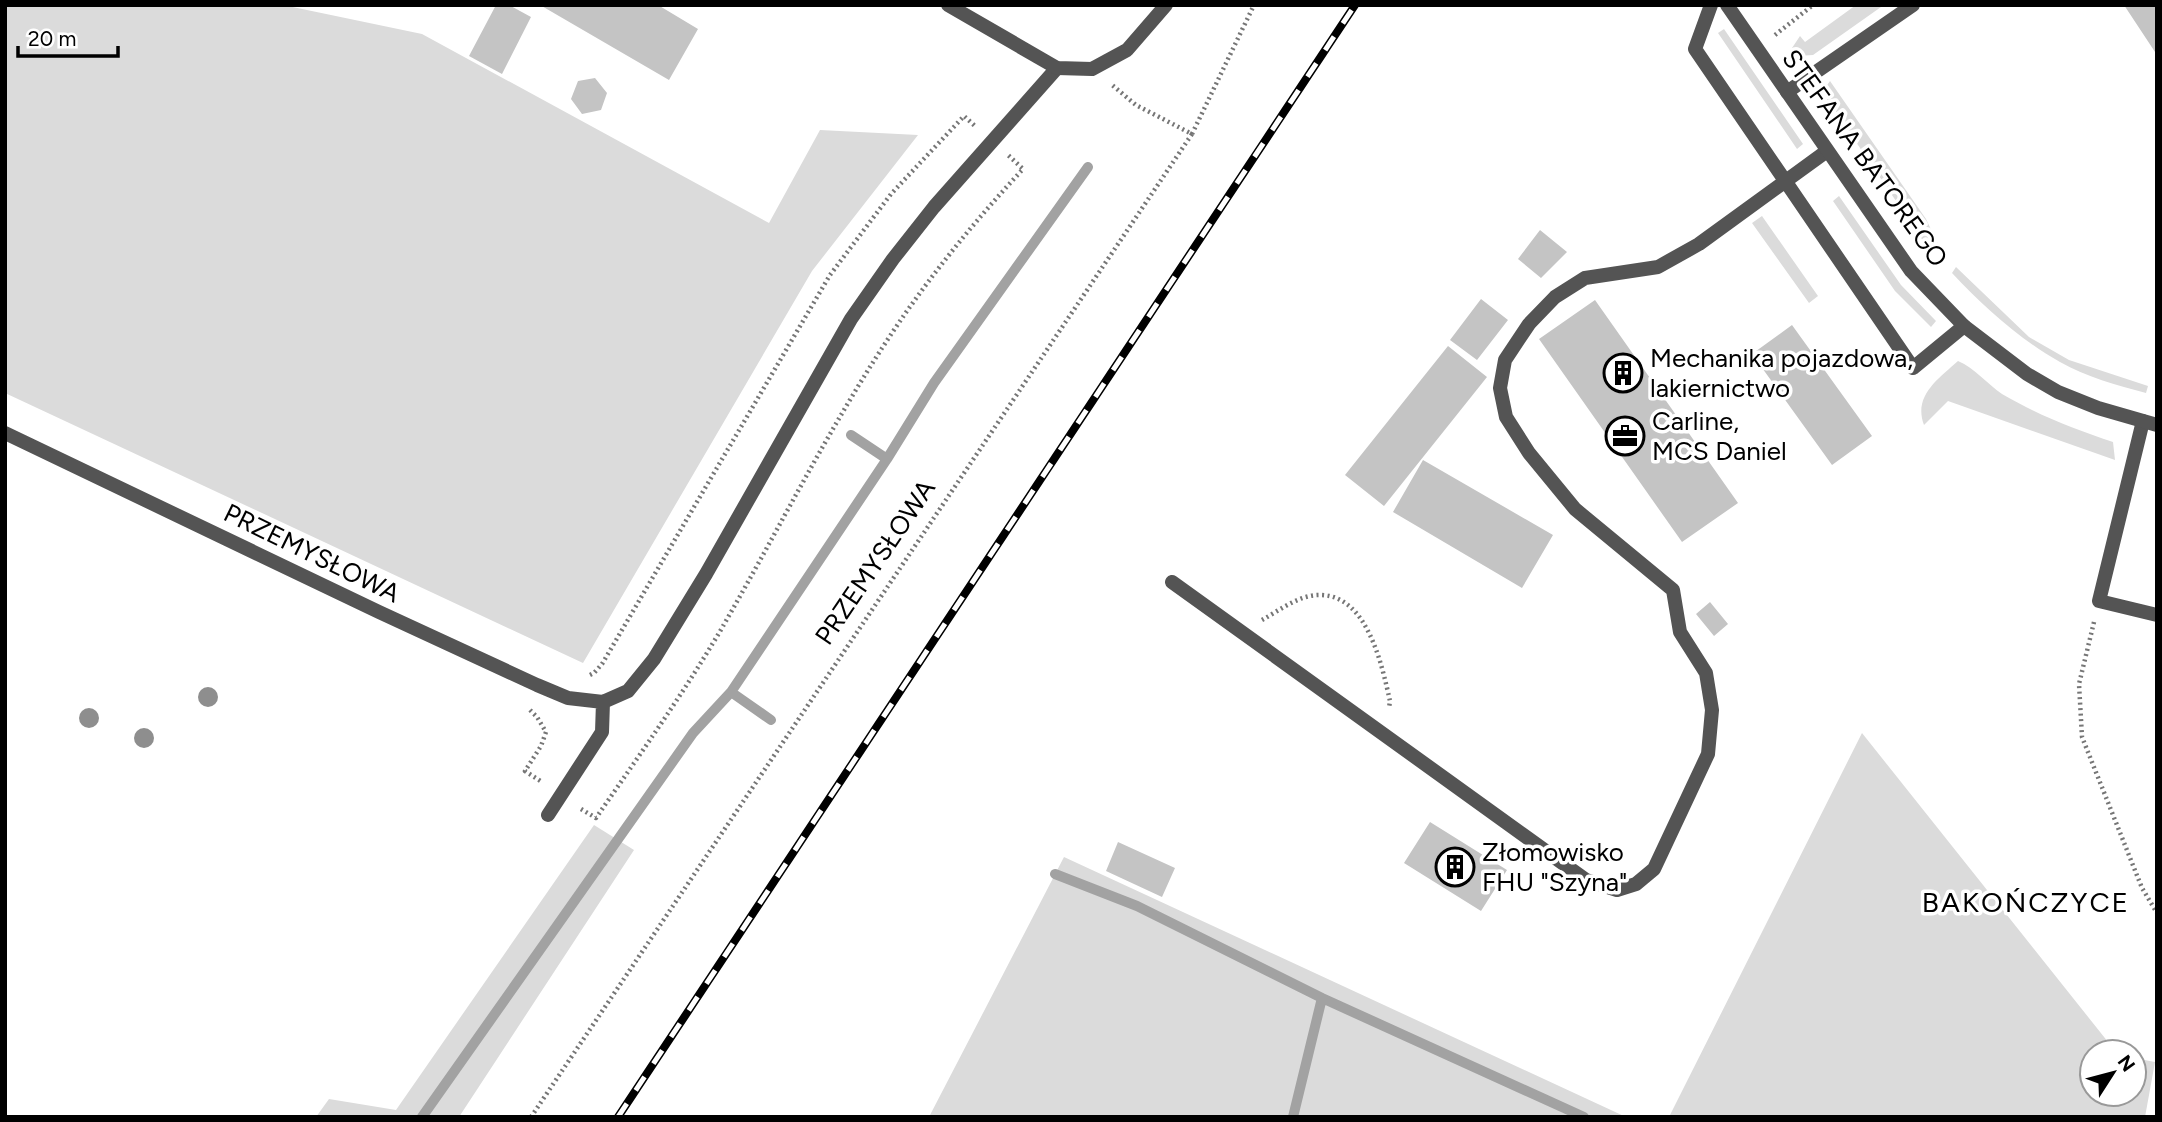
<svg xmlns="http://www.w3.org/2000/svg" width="2162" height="1122" viewBox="0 0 2162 1122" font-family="Figtree,sans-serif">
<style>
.green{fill:#dbdbdb}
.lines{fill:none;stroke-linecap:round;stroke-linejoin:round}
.stream{stroke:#a2a2a2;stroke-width:10}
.building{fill:#c4c4c4}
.path{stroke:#767676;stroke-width:4.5;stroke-dasharray:2 3.5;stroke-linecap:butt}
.service{stroke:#545454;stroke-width:14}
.minor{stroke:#545454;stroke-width:14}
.tertiary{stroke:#545454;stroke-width:14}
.rail-casing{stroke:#000;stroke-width:8}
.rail{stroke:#fff;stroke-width:5;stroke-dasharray:16;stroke-linecap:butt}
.tree{fill:#8e8e8e}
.labels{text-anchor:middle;stroke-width:7;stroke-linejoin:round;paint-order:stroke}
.street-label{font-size:26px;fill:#000;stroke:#fff}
.poi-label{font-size:26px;fill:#000;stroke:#fff;text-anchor:start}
.neighbourhood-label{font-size:28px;letter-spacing:2px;fill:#000;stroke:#fff}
</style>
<rect width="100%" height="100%" fill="#fff"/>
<path class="green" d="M5 5H283L422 34 769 223 820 130 918 135 812 271 583 663 5 393Z
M1856 5H1880L1881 7 1813 55 1797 56 1792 48 1800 36 1805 42Z
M1724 29 1803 144 1797 149 1718 33Z
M1830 81 1926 219 1938 244 1930 251 1822 92Z
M1839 196 1901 285 1936 321 1931 327 1895 291 1833 201Z
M1762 216 1818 296 1809 303 1752 223Z
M1956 267 2029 337 2069 360 2148 386 2146 393C2117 385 2086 377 2060 362 2019 339 1984 307 1952 273Z
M1958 361C1975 368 1987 384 2002 394 2038 415 2074 429 2113 442L2115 460 1948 401 1924 425C1913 396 1938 379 1958 361Z
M1862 733 2116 1052H2092V1094H2134V1058L2155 1062 2145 1117H1669Z
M594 825 634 850 459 1117H316L329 1099 396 1110Z
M1064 857 1626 1117H929Z"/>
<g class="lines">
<path class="stream" d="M851 435 887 459
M731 692 887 459 934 383 1088 167
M1055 874 1137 906 1322 998 1584 1117
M422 1117 693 733 731 692 771 720
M1293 1117 1322 998"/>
</g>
<path class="building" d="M496 5H509L531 17 502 74 469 56Z
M540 5H658L698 29 669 80Z
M2124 5H2157V55Z
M595 78 607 93 601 110 582 114 571 99 578 81Z
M1540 230 1567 252 1541 278 1518 259Z
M1481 299 1508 320 1477 360 1450 340Z
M1595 300 1738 503 1682 542 1539 339Z
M1792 325 1872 436 1832 465 1752 354Z
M1448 346 1487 377 1384 506 1345 475Z
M1423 460 1553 535 1522 588 1393 512Z
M1710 602 1728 624 1714 636 1696 614Z
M1430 822 1507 870 1481 911 1404 863Z
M1118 842 1175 868 1162 897 1106 871Z"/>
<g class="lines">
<path class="path" d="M1775 35 1813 5
M1192 134 1254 5
M1262 620C1280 610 1300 594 1321 595 1368 596 1382 666 1390 701L1389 708
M2094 622 2079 684 2082 737 2142 888 2157 913
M590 675 594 673 602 664 830 275 891 194 964 116 975 126
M530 710 537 717 546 732 541 746 525 771 542 782
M581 809 596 818C638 757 681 697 719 633 776 535 826 433 888 339 928 278 974 222 1023 169L1008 155
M531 1117 1192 134 1136 105 1112 85"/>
<path class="service" d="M1711 5 1695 49 1913 368 1964 326
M1787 92 1913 5
M2143 421 2099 601 2157 615
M1172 582 1586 880 1617 890 1636 884 1654 869 1708 754 1712 710 1706 673 1680 632 1673 590 1575 509 1529 453 1506 417 1500 388 1505 360 1529 324 1555 297 1585 278 1658 267 1699 244 1827 151"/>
<path class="minor" d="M5 433 379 612 537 685 568 698 603 702
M548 815 602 732 603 702 628 691 654 659 706 574 851 319 893 259 934 207 1057 68"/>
<path class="tertiary" d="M948 5 1057 68 1092 69 1127 50 1166 5
M1727 5 1911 271 1964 326 2027 374 2058 392 2098 408 2157 425"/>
<defs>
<path id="rail" d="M618 1117 1355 5"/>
</defs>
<use href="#rail" class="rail-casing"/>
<use href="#rail" class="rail"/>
</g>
<g class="tree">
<circle cx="208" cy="697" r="10"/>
<circle cx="89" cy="718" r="10"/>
<circle cx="144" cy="738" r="10"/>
</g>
<defs>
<symbol id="building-ring" viewBox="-11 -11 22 22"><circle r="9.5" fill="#fff" stroke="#000" stroke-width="1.5"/><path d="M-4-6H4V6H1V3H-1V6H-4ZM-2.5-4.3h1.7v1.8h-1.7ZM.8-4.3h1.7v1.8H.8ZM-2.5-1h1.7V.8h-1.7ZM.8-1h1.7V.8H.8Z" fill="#000"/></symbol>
<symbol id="office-ring" viewBox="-11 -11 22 22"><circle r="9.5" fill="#fff" stroke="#000" stroke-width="1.5"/><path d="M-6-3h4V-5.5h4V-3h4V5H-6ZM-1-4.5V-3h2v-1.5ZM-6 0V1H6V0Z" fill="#000"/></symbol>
</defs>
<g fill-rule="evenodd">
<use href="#building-ring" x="1601" y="351" width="44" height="44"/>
<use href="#office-ring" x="1603" y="414" width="44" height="44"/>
<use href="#building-ring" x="1433" y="845" width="44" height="44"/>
</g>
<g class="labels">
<g class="street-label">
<text transform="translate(1865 158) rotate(54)" y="9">STEFANA BATOREGO</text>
<text transform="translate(312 553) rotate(26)" y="9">PRZEMYSŁOWA</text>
<text transform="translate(875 562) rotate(-56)" y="9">PRZEMYSŁOWA</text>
</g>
<g class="poi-label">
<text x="1650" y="367">Mechanika pojazdowa,<tspan x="1650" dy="30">lakiernictwo</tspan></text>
<text x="1652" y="430">Carline,<tspan x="1652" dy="30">MCS Daniel</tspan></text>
<text x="1482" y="861">Złomowisko<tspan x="1482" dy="30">FHU "Szyna"</tspan></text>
</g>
<g class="neighbourhood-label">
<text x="2026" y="912">BAKOŃCZYCE</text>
</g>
</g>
<rect width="2162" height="1122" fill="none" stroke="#000000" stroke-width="14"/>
<g transform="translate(2113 1073) rotate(54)"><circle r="33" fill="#ffffff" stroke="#999999" stroke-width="2"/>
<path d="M0-5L12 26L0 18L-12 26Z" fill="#000000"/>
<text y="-10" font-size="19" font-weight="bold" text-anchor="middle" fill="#000000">N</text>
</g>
<path d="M18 46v10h100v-10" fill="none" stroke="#000000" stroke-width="3.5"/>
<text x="28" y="46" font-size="21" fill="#000000" stroke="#ffffff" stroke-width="5" paint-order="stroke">20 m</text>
</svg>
